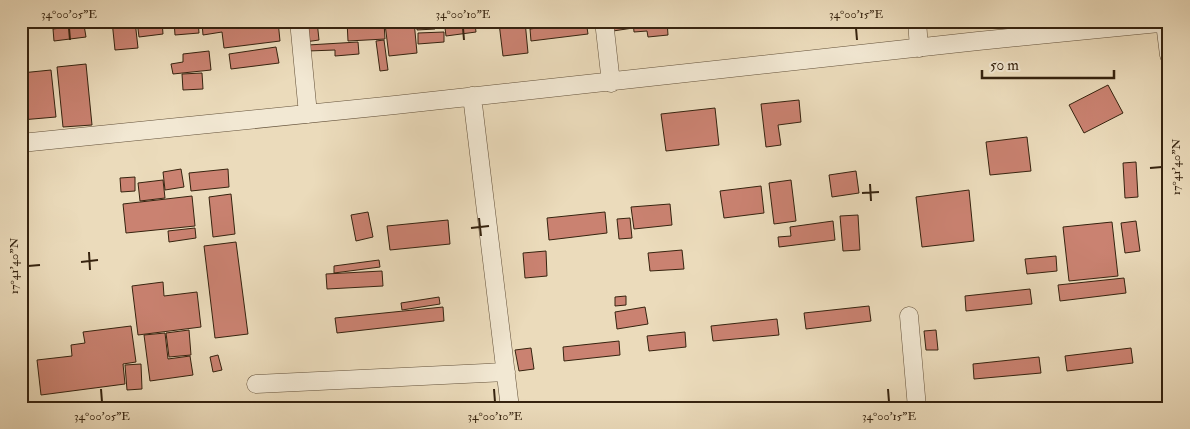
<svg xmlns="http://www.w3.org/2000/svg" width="1190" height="429" viewBox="0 0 1190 429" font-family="'IM FELL Double Pica',serif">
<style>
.building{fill:#ca8271;stroke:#36230f}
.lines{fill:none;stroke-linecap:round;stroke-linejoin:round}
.minor-casing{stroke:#63513a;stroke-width:19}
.minor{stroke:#f2e8d3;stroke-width:18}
.ticks{fill:none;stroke:#36230f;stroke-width:2}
.neatline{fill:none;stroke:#36230f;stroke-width:2}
.ticks-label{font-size:12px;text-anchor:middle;fill:#36230f}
</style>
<rect width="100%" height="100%" fill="#ebdbbb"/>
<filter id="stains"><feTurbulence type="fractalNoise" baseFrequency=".004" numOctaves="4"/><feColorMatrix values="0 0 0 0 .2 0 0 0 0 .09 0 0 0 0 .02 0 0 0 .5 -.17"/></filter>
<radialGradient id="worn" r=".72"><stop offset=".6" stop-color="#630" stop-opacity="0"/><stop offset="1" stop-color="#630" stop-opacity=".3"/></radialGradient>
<path class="building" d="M112 21H135L138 48 115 50Z
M137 21H162L163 34 139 37Z
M174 21H198L199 33 175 35Z
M210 21H278L280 41 224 48 222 32 203 35 202 23Z
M303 21H317L319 40 305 42Z
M332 21H344L345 25 333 27Z
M347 21H369V24L384 23 385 39 348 41Z
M405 21H414L417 53 389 56 385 24Z
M417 21H435V29L417 30Z
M525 21 528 53 503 56 499 23Z
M552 21H586L588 34 531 41 530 29 552 26Z
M611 21H632L633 28 613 31Z
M633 21H667L668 35 648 37 647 31 634 32Z
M671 21H721V22L672 27Z
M475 24 476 32 446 36 445 28Z
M84 25 86 37 54 41 53 29Z
M444 32V42L418 44V33Z
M384 40 388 70 380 71 376 41Z
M358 42 359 54 335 56V50L308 51V45Z
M276 47 279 63 231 69 229 54Z
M209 51 211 70 173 74 171 64 183 62V54Z
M86 64 92 125 63 127 57 67Z
M51 70 56 117 21 120V73Z
M202 73 203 89 183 90 182 74Z
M1108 85 1123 113 1084 133 1069 105Z
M799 100 801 122 778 125 781 145 766 147 761 104Z
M715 108 719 145 666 151 661 114Z
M1027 137 1031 171 990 175 986 142Z
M1136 162 1138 197 1125 198 1123 163Z
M181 169 184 187 165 190 163 172Z
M228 169 229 187 191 191 189 173Z
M856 171 859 193 832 197 829 175Z
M135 177V191L121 192 120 178Z
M163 180 165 198 140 201 138 183Z
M791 180 796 221 774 224 769 183Z
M761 186 764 213 724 218 720 191Z
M969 190 974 241 922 247 916 197Z
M231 194 235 234 213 237 209 197Z
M192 196 195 226 126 233 123 204Z
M670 204 672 225 634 229 631 207Z
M368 212 373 237 356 241 351 215Z
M605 212 607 233 549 240 547 218Z
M858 215 860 250 843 251 840 216Z
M630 218 632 238 619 239 617 219Z
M448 220 450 244 390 250 387 226Z
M833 221 835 240 779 247 778 237 791 236 790 227Z
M1136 221 1140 251 1125 253 1121 223Z
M1112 222 1118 276 1069 281 1063 227Z
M195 228 196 238 169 242 168 231Z
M236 242 248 334 215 338 204 246Z
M682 250 684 269 650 271 648 253Z
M546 251 547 276 525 278 523 253Z
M1056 256 1057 271 1027 274 1025 259Z
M379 260 380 267 334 273V266Z
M382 271 383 286 327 289 326 274Z
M1124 278 1126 293 1060 301 1058 285Z
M163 282 164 296 197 292 201 327 138 335 132 286Z
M1030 289 1032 304 966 311 965 296Z
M626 296V305L615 306V297Z
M439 297 440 304 402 310 401 303Z
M869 306 871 321 806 329 804 313Z
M443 307 444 321 337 333 335 318Z
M645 307 648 324 617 329 615 312Z
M777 319 779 335 713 341 711 326Z
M131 326 136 362 123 364 125 384 41 395 37 360 72 356 71 345 85 343 83 332Z
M189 330 191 355 169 357 166 333Z
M936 330 938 350H926L924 331Z
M685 332 686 347 649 351 647 336Z
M165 333 168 359 190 356 193 375 150 381 144 335Z
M619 341 620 355 564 361 563 347Z
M531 348 534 369 519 371 515 350Z
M1131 348 1133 363 1067 371 1065 356Z
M218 355 222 370 213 372 210 357Z
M1039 357 1041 373 974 379 973 364Z
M141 364 142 389 127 390 125 365Z"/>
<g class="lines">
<defs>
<path id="minor" d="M299 21 308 114
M604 21 611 83
M917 21 919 48
M1165 23 1169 55
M472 96 510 408
M21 143 395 105 978 41 1169 22
M909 316 917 408
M256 384 506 372"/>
</defs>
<use href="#minor" class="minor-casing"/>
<use href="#minor" class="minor"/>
</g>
<path class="ticks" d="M69 28 70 40M463 28 464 40M856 28 857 40M1150 168 1162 167M870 184 871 201M862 193 879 192M479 218 481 236M471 228 489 226M89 252 90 270M81 262 98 260M28 266 40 265M101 389 102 402M494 389 495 402M888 389 889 402"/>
<rect width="1190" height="429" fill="none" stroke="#ebdbbb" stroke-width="55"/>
<path d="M982 70v8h132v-8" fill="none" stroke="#36230f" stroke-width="2.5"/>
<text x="990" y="70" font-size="15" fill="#36230f" stroke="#f2e8d3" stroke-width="4" paint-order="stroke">50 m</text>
<rect x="28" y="28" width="1134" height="374" class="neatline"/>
<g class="ticks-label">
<text x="69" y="18">34°00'05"E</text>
<text x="463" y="18">34°00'10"E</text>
<text x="856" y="18">34°00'15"E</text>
<text transform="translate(1176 167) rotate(-90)" y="4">17°41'40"N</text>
<text transform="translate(14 266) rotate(-90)" y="4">17°41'40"N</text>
<text x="102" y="420">34°00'05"E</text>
<text x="495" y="420">34°00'10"E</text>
<text x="889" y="420">34°00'15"E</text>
</g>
<rect width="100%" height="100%" filter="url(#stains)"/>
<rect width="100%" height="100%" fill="url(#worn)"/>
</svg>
